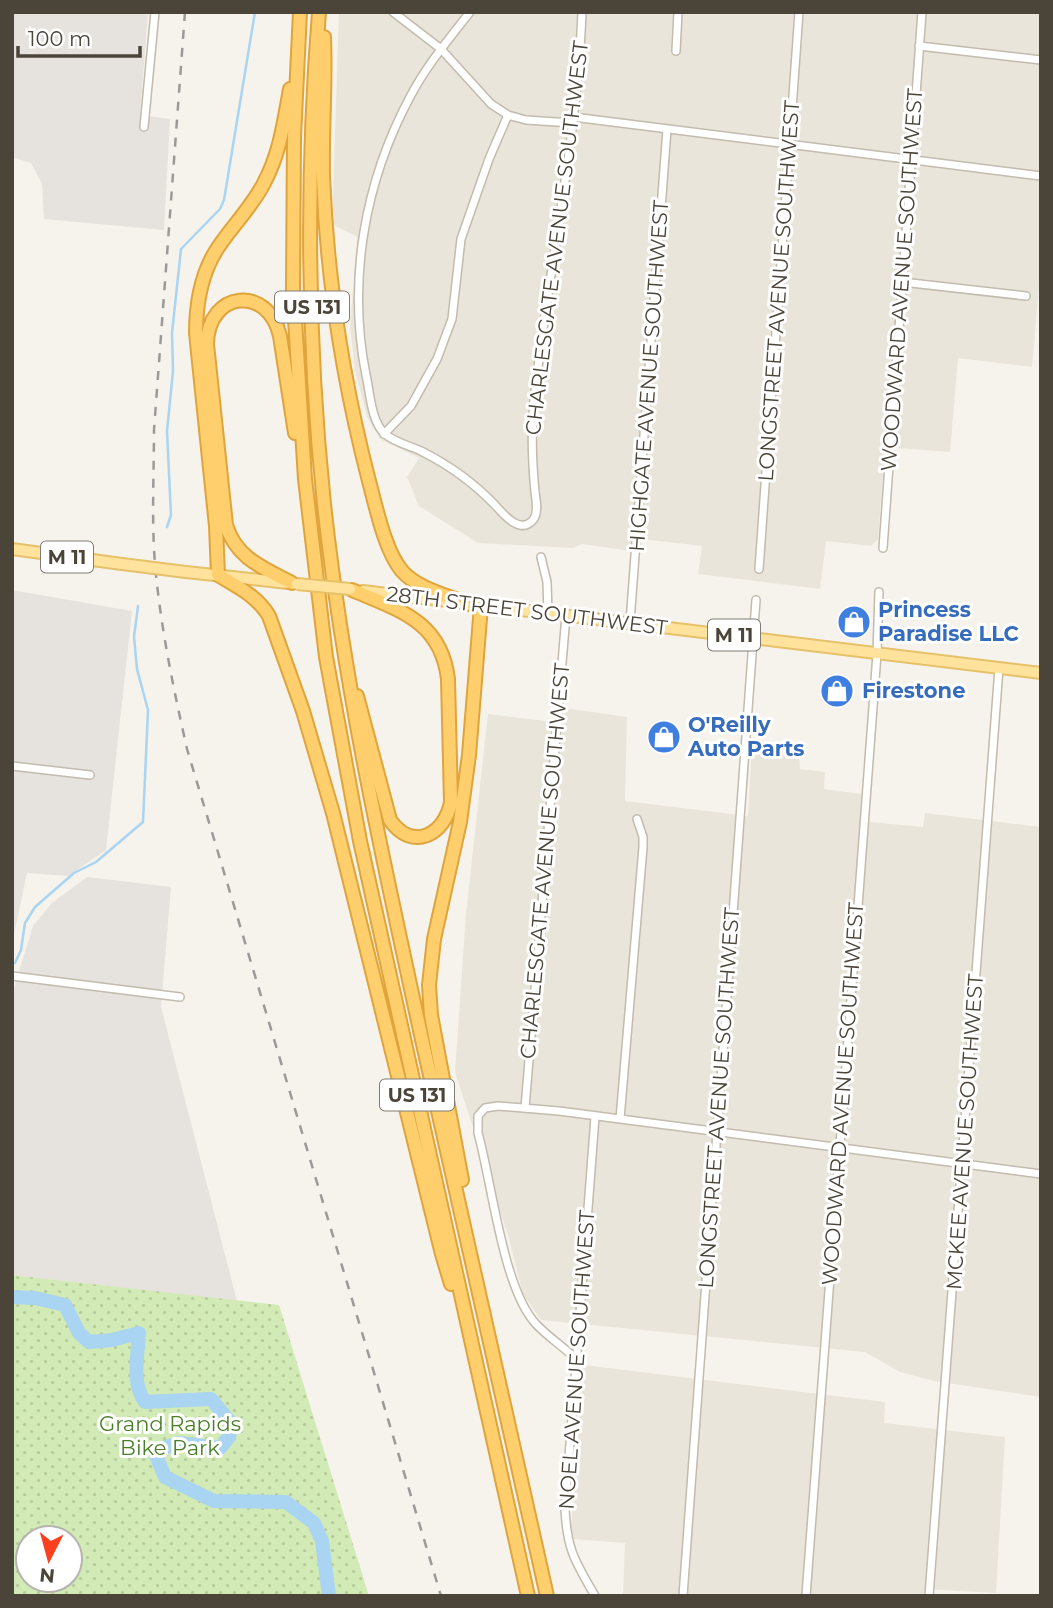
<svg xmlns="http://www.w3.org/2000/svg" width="1053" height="1608" viewBox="0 0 1053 1608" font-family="Montserrat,sans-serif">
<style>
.residential{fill:#eae5da}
.industrial{fill:#e6e2dd}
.park{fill:url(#park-dots);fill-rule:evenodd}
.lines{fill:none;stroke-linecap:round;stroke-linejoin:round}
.stream{stroke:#a9d4f2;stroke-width:2.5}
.river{stroke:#a9d4f2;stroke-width:14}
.street-casing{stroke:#c2bbae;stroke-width:10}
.primary-casing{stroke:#e6c16a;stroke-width:14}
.highway-casing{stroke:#e0a43c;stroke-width:16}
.street{stroke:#fff;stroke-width:7}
.primary{stroke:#ffe39c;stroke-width:10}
.highway{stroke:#ffcf6e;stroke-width:12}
.rail{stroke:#9a9a9a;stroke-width:2.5;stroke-dasharray:9 9;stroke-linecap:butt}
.primary-bridge-casing{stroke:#e6c16a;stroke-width:14;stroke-linecap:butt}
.primary-bridge{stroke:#ffe39c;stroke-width:10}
.labels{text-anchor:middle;stroke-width:6;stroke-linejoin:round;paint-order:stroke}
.shield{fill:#fff;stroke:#817c74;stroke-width:2}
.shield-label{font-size:19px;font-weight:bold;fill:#4b4439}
.street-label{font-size:21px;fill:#4b4439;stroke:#fff}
.shop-label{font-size:21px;font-weight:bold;fill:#366cbe;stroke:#fff;text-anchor:start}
.park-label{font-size:21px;fill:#4a7f2a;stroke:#fff}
</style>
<defs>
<pattern id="park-dots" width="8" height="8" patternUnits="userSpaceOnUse" patternTransform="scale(1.75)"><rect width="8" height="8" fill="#d2eab5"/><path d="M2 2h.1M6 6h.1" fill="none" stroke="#b6ca9c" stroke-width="1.8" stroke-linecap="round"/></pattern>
</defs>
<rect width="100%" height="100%" fill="#f6f3ec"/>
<path class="residential" d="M339 12H1041V285L1039 286 1032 367 958 358 950 452 885 447 878 539 871 546 826 541 820 589 698 574 702 546 633 538 631 551 582 544 573 548 478 543 419 506 407 477 419 458 380 439 367 417 355 370 350 327 357 237 332 224Z
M564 708 627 717 625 801 748 816 752 746 799 753 800 769 825 772 824 789 861 794 860 821 923 827 925 813 1041 827V1397L934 1381 900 1372 865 1352 541 1320 523 1294 508 1235 455 1072 466 914 488 714 562 723Z
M584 1365 885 1402 884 1423 1005 1437 996 1593 926 1589 924 1596H623L625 1543 574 1539 571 1527Z"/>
<path class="industrial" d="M12 12H148L140 115 170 119 164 230 44 219 42 184 31 163 12 157Z
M12 590 132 611 106 850 68 876 27 873 12 944Z
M87 877 171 887 161 1007 237 1301 12 1275V994L33 926 52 903Z"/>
<path class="park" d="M12 1275 279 1305 369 1596H12ZM28 1538H70V1580H28Z"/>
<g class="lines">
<path class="stream" d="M167 527 171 515 167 431 173 371 172 333 181 249 220 209 224 200 255 12
M15 963 21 950 25 923 35 907 74 873 96 862 143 822 148 710 137 669 134 637 138 606"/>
<path class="river" d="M12 1297 35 1298 65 1305 79 1333 89 1342 112 1340 139 1333C138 1356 131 1383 145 1402L211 1399 231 1423 229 1437 220 1448 179 1443 154 1451 165 1477 214 1501 286 1502 314 1523 322 1541 329 1596"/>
<defs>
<path id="street" d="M393 12 441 49 491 104 508 115 526 120 572 123
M470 12C449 39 426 66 410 97 365 181 347 280 366 375 370 392 371 422 385 434 394 442 410 446 421 451 449 465 474 483 495 505 503 514 520 535 533 520 539 513 536 500 535 492 532 461 531 431 534 400 548 271 577 142 582 12
M919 46 1041 60
M676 51 678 12
M573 117 1041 176
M144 127 155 12
M902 282 1026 296
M384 434 411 406 437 359 452 319 461 239 489 159 508 115
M883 548 922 12
M541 557 547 582 548 613
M759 569 799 12
M630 622 667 129
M12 766 90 775
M12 976 180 997
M525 1108 566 615
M620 1119 643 847V837L637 819
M577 1360C564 1347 548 1337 536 1324 503 1289 492 1183 478 1133V1116L485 1108 498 1106 559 1111 1041 1174
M595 1596C575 1561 567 1550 565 1509L595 1117
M683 1596 756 600
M806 1596 877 654 879 592
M929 1596 999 668"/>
<path id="primary" d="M12 549 122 564
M186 572 288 583
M363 591 1041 673"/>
<path id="highway" d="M300 12 294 137 293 288 305 479 326 657 360 841 528 1596
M319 12C306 175 307 341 324 504 344 687 384 865 423 1044 464 1228 506 1412 547 1596
M324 37C326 83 322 129 323 176 327 280 343 381 369 481 376 507 385 551 402 571 418 589 447 595 468 604
M290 89C284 122 280 153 264 183 252 207 232 226 217 249 201 274 196 303 196 333L216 526 218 575C238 587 257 596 269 616L303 711 333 813 442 1254 451 1284
M292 583C263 568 236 558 226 525L207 344C208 291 268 284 280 336L295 433
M352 590C399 610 441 621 448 679L451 802C445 835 412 852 390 820L357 696
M462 1180 431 1015 429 985 434 939 460 822 469 755 481 606"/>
</defs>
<use href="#street" class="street-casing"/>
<use href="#primary" class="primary-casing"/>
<use href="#highway" class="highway-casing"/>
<use href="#street" class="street"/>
<use href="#primary" class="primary"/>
<use href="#highway" class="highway"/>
<path class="rail" d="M185 12 154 430C154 478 151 527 156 575 162 634 174 691 187 749L441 1596"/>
<defs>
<path id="primary-bridge" d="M122 564 186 572
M297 584 350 589"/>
</defs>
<use href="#primary-bridge" class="primary-bridge-casing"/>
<use href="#primary-bridge" class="primary-bridge"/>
</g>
<defs>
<symbol id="shop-disc" viewBox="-11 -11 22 22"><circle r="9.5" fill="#3f7fe0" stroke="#fff"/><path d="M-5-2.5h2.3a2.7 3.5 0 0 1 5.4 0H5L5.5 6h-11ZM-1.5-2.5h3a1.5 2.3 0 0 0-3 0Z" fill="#fff"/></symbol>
</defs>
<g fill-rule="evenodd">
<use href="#shop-disc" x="835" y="603" width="38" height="38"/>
<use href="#shop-disc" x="818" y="672" width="38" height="38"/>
<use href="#shop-disc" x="645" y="718" width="38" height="38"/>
</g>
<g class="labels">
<g class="shield">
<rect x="275" y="291.5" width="74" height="31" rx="5"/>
<rect x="41" y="541.5" width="52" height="31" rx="5"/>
<rect x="708" y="619.5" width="52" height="31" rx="5"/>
<rect x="380" y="1079.5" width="74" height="31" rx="5"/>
</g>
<g class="shield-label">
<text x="312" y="314">US 131</text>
<text x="67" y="564">M 11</text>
<text x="734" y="642">M 11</text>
<text x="417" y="1102">US 131</text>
</g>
<g class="street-label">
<text transform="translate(557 238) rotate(-83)" y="7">CHARLESGATE AVENUE SOUTHWEST</text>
<text transform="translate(902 280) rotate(-86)" y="7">WOODWARD AVENUE SOUTHWEST</text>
<text transform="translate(779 291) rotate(-86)" y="7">LONGSTREET AVENUE SOUTHWEST</text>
<text transform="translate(649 376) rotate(-86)" y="7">HIGHGATE AVENUE SOUTHWEST</text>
<text transform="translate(527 611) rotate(7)" y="7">28TH STREET SOUTHWEST</text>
<text transform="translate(545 861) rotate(-85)" y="7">CHARLESGATE AVENUE SOUTHWEST</text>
<text transform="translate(843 1094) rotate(-86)" y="7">WOODWARD AVENUE SOUTHWEST</text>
<text transform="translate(719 1098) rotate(-86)" y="7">LONGSTREET AVENUE SOUTHWEST</text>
<text transform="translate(965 1132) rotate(-86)" y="7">MCKEE AVENUE SOUTHWEST</text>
<text transform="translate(577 1360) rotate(-86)" y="7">NOEL AVENUE SOUTHWEST</text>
</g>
<g class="shop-label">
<text x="878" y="617">Princess<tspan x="878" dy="24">Paradise LLC</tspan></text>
<text x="862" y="698">Firestone</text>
<text x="688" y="732">O'Reilly<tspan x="688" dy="24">Auto Parts</tspan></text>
</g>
<g class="park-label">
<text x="170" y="1431">Grand Rapids<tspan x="170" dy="24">Bike Park</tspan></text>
</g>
</g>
<rect width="1053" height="1608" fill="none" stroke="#4b4439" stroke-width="28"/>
<g transform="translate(49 1559) rotate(186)"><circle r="33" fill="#ffffff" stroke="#b7b4b0" stroke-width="2"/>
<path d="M0-5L12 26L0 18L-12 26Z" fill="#fc3f1d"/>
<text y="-10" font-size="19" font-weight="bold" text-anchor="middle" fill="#4b4439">N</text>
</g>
<path d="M18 46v10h122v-10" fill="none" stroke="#4b4439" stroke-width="3.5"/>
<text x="28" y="46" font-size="21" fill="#4b4439" stroke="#ffffff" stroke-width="5" paint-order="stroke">100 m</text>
</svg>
